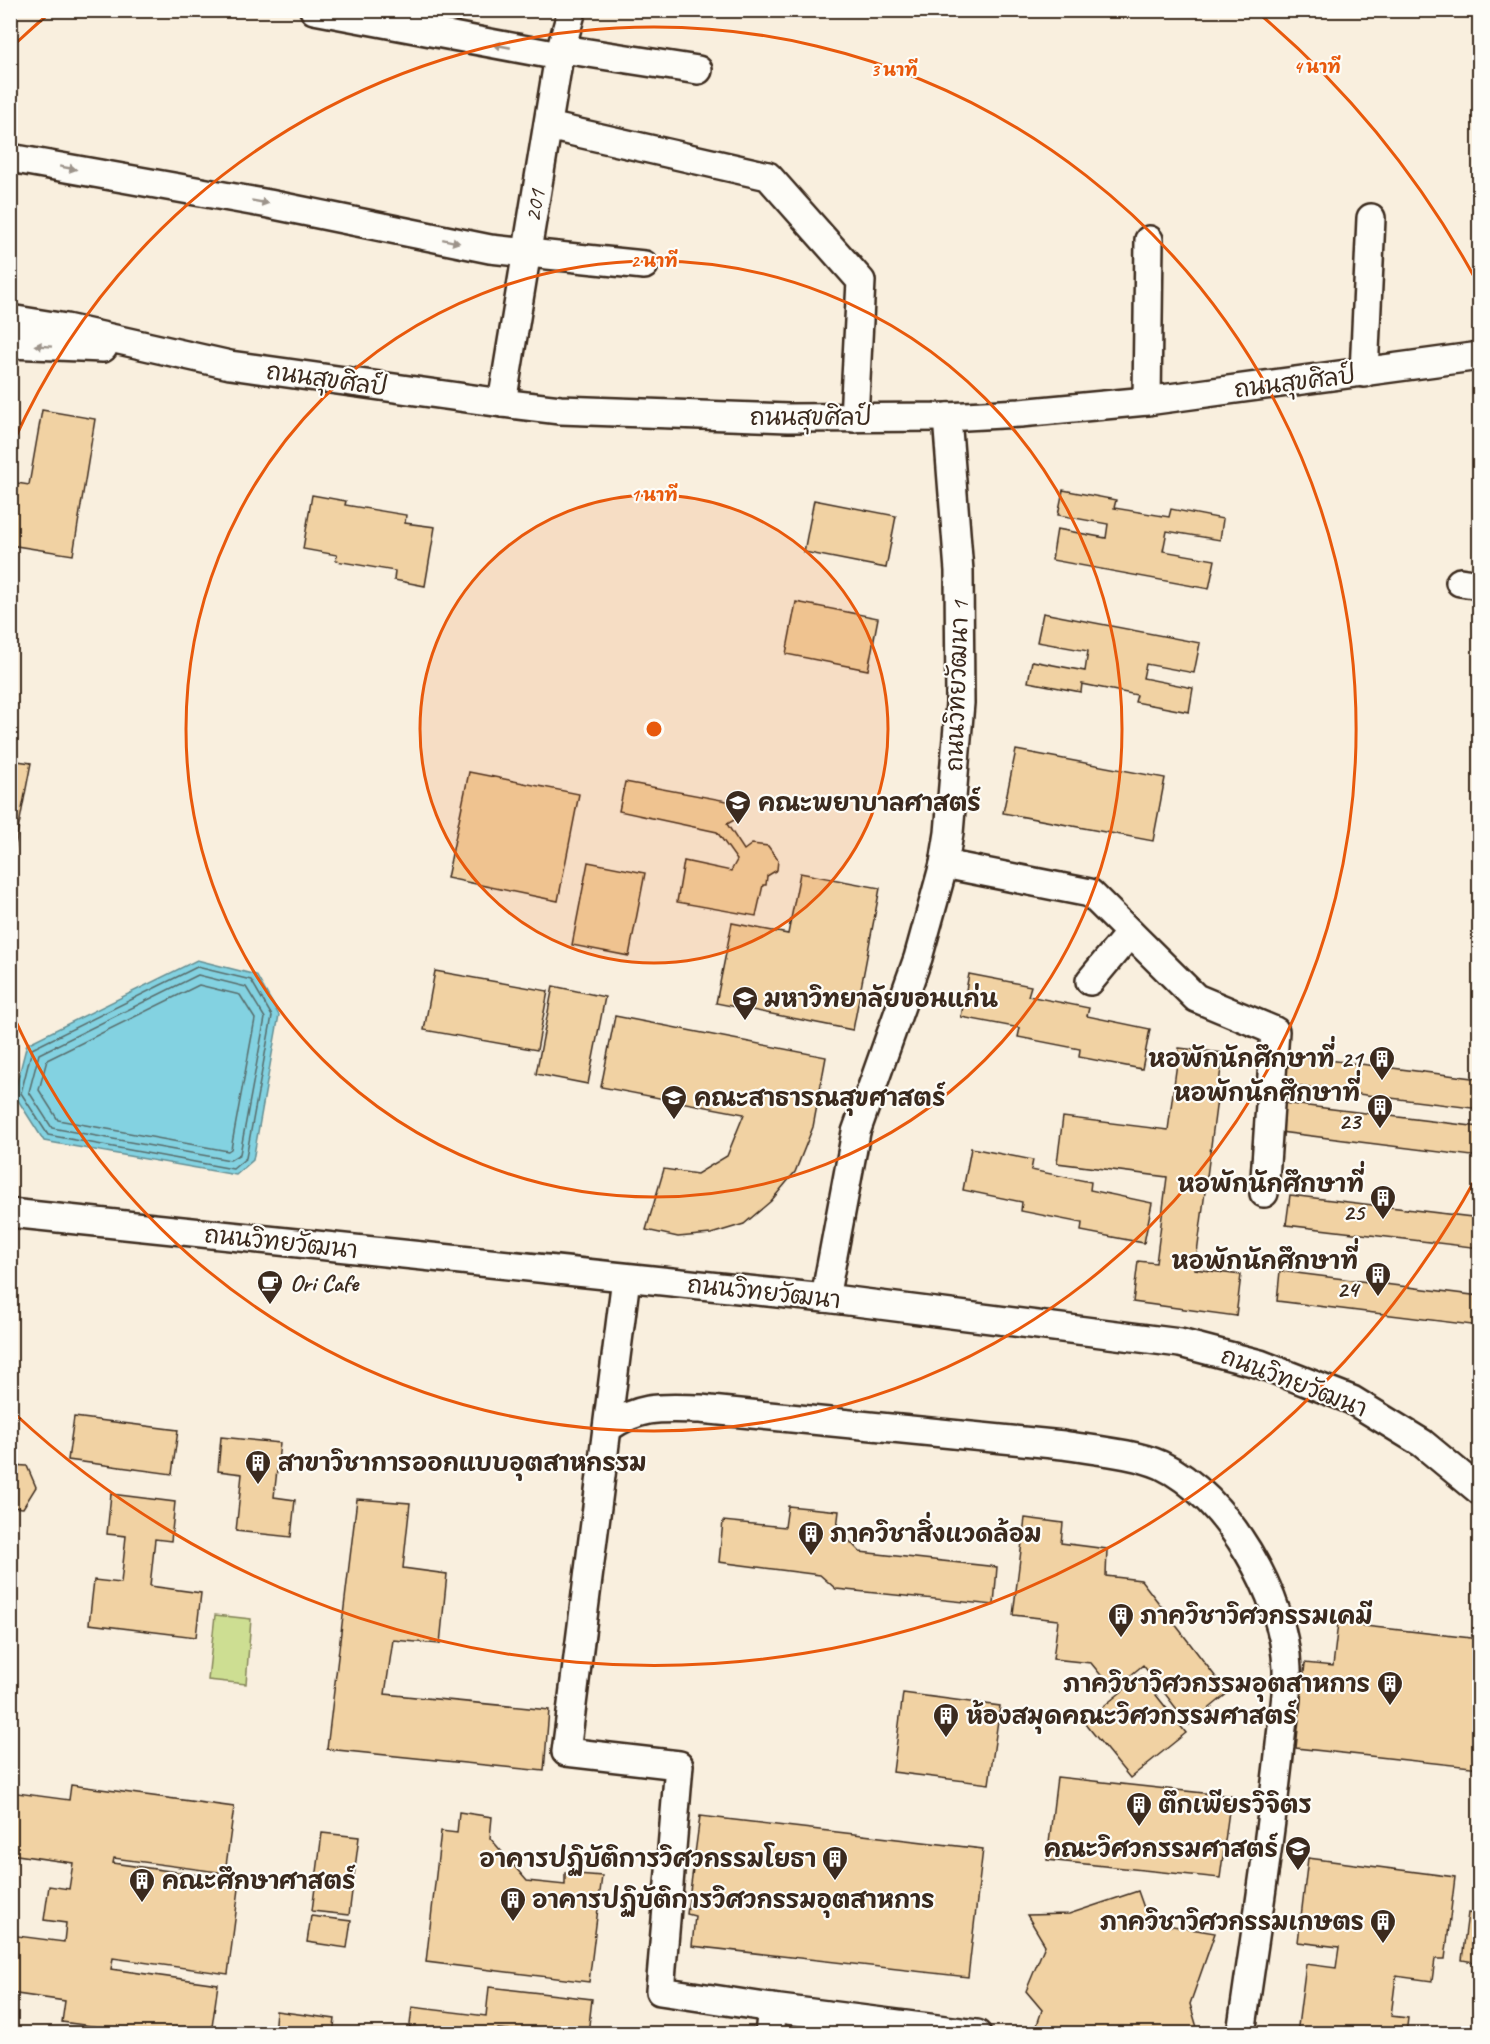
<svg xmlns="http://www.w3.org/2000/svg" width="1490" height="2044" viewBox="0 0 1490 2044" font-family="Caveat,'Playpen Sans Thai',sans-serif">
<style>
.built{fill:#f9efde}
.green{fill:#cdde92;stroke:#848458;stroke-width:1.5}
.water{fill:#83d2e1;stroke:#668f93;stroke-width:1.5}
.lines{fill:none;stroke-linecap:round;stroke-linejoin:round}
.shore{stroke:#586d6c;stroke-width:1.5}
.building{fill:#f1d2a3;stroke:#3b2a1e;stroke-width:1.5}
.minor-casing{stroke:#3b2a1e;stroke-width:32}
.minor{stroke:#fdfcf7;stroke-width:27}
.oneway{fill:#9c938a}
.ring{fill:none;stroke:#e8590c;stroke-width:3}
.labels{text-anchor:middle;stroke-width:4.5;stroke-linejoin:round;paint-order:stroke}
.street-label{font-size:24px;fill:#3b2a1e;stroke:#fdfcf7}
.poi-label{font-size:24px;font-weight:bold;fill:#3b2a1e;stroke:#fdfcf7;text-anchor:start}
.centre{fill:#e8590c;stroke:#fdfcf7;stroke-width:3}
.ring-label{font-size:18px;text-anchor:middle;font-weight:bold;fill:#e8590c;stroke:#fdfcf7;stroke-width:4.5;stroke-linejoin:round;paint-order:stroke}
</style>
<rect width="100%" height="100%" fill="#fdfcf7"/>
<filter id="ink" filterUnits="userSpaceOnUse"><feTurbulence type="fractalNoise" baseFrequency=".0167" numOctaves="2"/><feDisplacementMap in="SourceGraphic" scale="12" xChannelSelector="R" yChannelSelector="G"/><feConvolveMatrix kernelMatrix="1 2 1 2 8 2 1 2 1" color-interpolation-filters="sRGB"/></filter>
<g filter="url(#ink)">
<path class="built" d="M11 11H1479V2033H11Z"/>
<path class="green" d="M215 1615 251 1619 246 1684 208 1680Z"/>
<path class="water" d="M197 960 256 975 279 1015 253 1160 236 1175 44 1141 14 1094 27 1044Z"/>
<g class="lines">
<path class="shore" d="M197 967 251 980 272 1016 246 1158 233 1169 48 1135 21 1093 32 1049Z
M198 975 246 987 265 1018 240 1154 230 1160 52 1128 29 1092 39 1054Z
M199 985 240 995 255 1019 231 1149 228 1151 58 1120 39 1090 47 1060Z"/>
</g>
<path class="building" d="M42 410 95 419 73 555 10 545V482L29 485Z
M1063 490 1116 500 1114 508 1169 517 1171 509 1223 519 1220 540 1167 531 1163 551 1215 560 1209 589 1052 560 1057 529 1106 538 1108 524 1058 515Z
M312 495 346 501 345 505 406 515 405 523 435 527 425 586 394 580 395 571 336 561 337 555 303 549Z
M814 500 896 516 886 568 804 552Z
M796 602 878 618 868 670 786 654Z
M1043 613 1200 643 1194 673 1146 664 1143 678 1193 688 1189 712 1135 702 1137 695 1082 684 1081 692 1028 682 1032 661 1085 671 1088 651 1037 642Z
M1016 750 1165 778 1153 841 1003 813Z
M10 760 31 763 10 872Z
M469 772 579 794 558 901 447 878Z
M625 782 738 803V818L727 824 744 850 752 844 768 846 778 860 777 870 767 876 766 885H763L756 916 677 902 684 861 731 871 737 860 717 832 619 811Z
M588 862 645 873 629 956 572 945Z
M800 873 880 888 853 1030 716 1003 732 923 788 934Z
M435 971 548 991 537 1050 424 1030Z
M969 974 1031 986 1028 996 1089 1008 1087 1016 1150 1029 1142 1069 1079 1057 1080 1049 1018 1037 1020 1028 961 1017Z
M553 986 605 997 588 1084 536 1074Z
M615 1016 826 1057 813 1127 795 1172 771 1201 744 1224 711 1234 678 1237 646 1230 664 1169 697 1174 727 1156 744 1114 601 1087Z
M1179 1048 1223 1053 1195 1269 1241 1275 1236 1316 1133 1302 1138 1261 1156 1263 1167 1177 1057 1163 1063 1117 1168 1130Z
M1288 1055 1480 1079V1109L1285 1085Z
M1283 1103 1480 1127V1157L1280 1132Z
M971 1148 1033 1160 1031 1170 1091 1182 1090 1190 1152 1203 1144 1243 1081 1231 1082 1223 1021 1211 1022 1202 963 1190Z
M1290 1195 1480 1218V1248L1286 1225Z
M1280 1271 1480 1296V1326L1277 1301Z
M74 1417 178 1430 172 1474 68 1460Z
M221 1437 280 1443 274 1497 295 1500 291 1537 236 1531 242 1474 218 1471Z
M10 1465 27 1466 36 1487 23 1508 10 1507Z
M111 1494 175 1502 171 1541 155 1539 150 1586 201 1593 196 1637 89 1624 94 1580 121 1583 126 1536 107 1534Z
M357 1499 410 1503 403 1568 447 1574 440 1644 393 1640 385 1694 549 1710 544 1771 327 1749Z
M788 1506 839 1511 837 1528 860 1552 997 1567 994 1605 836 1589 820 1575 719 1562 723 1521 785 1527Z
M1025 1518 1063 1523 1061 1543 1107 1549 1106 1576 1141 1580 1228 1693 1189 1725 1143 1665 1113 1690 1091 1663 1053 1659 1058 1620 1013 1615Z
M1338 1623 1480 1639V1768L1296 1748 1305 1663 1333 1666Z
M1141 1676 1186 1733 1130 1778 1084 1722Z
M903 1693 1000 1706 989 1784 893 1772Z
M1057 1777 1231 1796 1220 1878 1047 1860Z
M71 1785 234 1807 225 1873 114 1858 113 1863 240 1881 228 1974 113 1958 111 1969 218 1984 211 2034H150L62 2022 65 2001 10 1993V1935L64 1942 66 1923 44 1920 49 1886 69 1889 73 1863 10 1854V1792L69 1800Z
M459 1812 492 1817 490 1838 527 1881 565 1885V1873L602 1876 589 1982 426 1962 441 1831 457 1833Z
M700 1816 983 1849 968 1977 692 1946 695 1916 687 1914Z
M322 1833 359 1837 349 1915 312 1911Z
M1308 1858 1455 1877 1445 1959H1435L1432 1981 1396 1976 1391 2016 1408 2018 1406 2034H1297L1306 1964 1336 1968 1339 1947 1298 1942Z
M1138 1891 1149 1922 1215 1933 1190 2004 1199 2034H1034L1042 2010 1026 1991 1045 1945 1027 1915 1069 1914Z
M1468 1913 1480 1915V1963L1462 1960Z
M311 1916 351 1921 347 1948 307 1942Z
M489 1987 592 1999 588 2034H509V2030L498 2029 497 2034H409L412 2007 486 2016Z
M276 2011 335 2019 333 2034H274Z
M1480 2025V2034H1461Z"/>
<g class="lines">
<defs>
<g id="minor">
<path d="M314 10 559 56"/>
<path d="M563 49 698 70"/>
<path d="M548 126 768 176 861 281 854 418"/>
<path d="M10 158 269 204 490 249 644 265"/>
<path d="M10 319 66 328 230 365 502 403 560 410 788 418 947 417 1020 413 1147 401 1480 356"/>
<path d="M10 344 103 348"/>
<path d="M1364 373 1371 218"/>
<path d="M1147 401 1149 240"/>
<path id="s1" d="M502 403 559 56 572 10"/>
<path d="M1460 582 1480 585"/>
<path d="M944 864 1090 893 1196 998 1275 1031 1264 1193"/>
<path d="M1090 981 1130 933"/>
<path d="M10 1213 825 1298 1180 1343 1260 1364 1352 1400 1422 1443 1480 1491"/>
<path d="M626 1278 566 1752 679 1765 660 1991 772 2008 769 2034"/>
<path d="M825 1298 856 1132 918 958 944 864 949 833 960 703 959 571 947 417"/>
<path d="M609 1427C641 1405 662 1408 700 1409L1063 1445C1092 1450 1134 1453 1161 1465 1227 1496 1285 1597 1287 1669 1288 1697 1281 1727 1279 1755 1269 1848 1254 1941 1241 2034"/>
<path d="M772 2008 977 2034"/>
</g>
</defs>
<use href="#minor" class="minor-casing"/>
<use href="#minor" class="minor"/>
</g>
<defs><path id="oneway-solid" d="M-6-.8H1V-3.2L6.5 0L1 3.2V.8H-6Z" transform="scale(1.5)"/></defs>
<g class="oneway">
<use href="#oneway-solid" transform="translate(502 46) rotate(-169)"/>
<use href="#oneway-solid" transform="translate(68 168) rotate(10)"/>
<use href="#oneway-solid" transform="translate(260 202) rotate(10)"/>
<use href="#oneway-solid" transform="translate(451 241) rotate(12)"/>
<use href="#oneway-solid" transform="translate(43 346) rotate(-176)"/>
</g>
</g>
<circle cx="654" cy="729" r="234" fill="#e8590c" fill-opacity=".12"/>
<g class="ring">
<circle cx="654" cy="729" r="234"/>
<circle cx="654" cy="729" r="468"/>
<path d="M13 443A702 702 0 1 1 13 1015"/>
<path d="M1477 1176A937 937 0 0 1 15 1414M15 44A937 937 0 0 1 52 11M1256 11A937 937 0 0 1 1477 282"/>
</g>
<defs>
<symbol id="university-pin" viewBox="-11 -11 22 30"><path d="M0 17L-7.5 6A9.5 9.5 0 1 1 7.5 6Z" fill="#3b2a1e" stroke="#fdfcf7"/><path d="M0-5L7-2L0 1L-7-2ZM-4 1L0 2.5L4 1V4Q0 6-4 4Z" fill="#fff"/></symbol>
<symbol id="building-pin" viewBox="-11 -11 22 30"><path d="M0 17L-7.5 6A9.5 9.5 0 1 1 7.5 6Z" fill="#3b2a1e" stroke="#fdfcf7"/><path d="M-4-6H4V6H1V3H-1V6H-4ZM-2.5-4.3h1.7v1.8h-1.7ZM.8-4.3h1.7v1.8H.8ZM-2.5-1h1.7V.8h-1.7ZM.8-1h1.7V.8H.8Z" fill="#fff"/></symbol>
<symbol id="cafe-pin" viewBox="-11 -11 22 30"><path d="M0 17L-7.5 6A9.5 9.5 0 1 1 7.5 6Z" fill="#3b2a1e" stroke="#fdfcf7"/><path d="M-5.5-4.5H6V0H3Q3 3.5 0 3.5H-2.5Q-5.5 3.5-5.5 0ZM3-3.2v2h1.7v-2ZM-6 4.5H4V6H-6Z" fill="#fff"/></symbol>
</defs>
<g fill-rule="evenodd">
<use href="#university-pin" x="723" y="788" width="30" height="40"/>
<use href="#university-pin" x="730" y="984" width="30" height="40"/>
<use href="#building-pin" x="1367" y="1044" width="30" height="40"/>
<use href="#university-pin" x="659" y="1083" width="30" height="40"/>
<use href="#building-pin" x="1365" y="1092" width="30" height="40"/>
<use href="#building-pin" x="1368" y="1183" width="30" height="40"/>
<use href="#building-pin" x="1363" y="1260" width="30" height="40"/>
<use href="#cafe-pin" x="255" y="1268" width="30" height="40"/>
<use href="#building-pin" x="243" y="1448" width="30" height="40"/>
<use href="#building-pin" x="796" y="1519" width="30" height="40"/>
<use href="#building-pin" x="1106" y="1601" width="30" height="40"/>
<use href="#building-pin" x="1375" y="1669" width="30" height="40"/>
<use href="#building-pin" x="931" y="1701" width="30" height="40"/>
<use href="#building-pin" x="1124" y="1790" width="30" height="40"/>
<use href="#university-pin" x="1283" y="1834" width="30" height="40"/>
<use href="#building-pin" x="820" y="1844" width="30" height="40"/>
<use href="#building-pin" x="127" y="1866" width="30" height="40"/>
<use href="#building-pin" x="498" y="1885" width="30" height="40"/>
<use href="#building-pin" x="1368" y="1907" width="30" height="40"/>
</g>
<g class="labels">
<g class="street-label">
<text dy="8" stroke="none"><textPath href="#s1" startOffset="200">201</textPath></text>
<text transform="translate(327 379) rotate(8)" y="8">ถนนสุขศิลป์</text>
<text transform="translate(1295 382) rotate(-7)" y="8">ถนนสุขศิลป์</text>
<text x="811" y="425">ถนนสุขศิลป์</text>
<text transform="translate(957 686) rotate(-88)" y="8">ถนนวิทยวัฒนา 1</text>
<text transform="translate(281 1242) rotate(6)" y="8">ถนนวิทยวัฒนา</text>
<text transform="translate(764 1292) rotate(6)" y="8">ถนนวิทยวัฒนา</text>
<text transform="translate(1294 1382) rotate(21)" y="8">ถนนวิทยวัฒนา</text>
</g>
<g class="poi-label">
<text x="758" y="811">คณะพยาบาลศาสตร์</text>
<text x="764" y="1007">มหาวิทยาลัยขอนแก่น</text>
<text x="1362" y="1067" text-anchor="end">หอพักนักศึกษาที่ 21</text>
<text x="1360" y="1101" text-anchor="end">หอพักนักศึกษาที่<tspan x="1360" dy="28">23</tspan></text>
<text x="694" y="1106">คณะสาธารณสุขศาสตร์</text>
<text x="1364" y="1192" text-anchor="end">หอพักนักศึกษาที่<tspan x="1364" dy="28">25</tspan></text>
<text x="1358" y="1269" text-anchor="end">หอพักนักศึกษาที่<tspan x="1358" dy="28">24</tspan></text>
<text x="290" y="1291">Ori Cafe</text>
<text x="278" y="1471">สาขาวิชาการออกแบบอุตสาหกรรม</text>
<text x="830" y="1542">ภาควิชาสิ่งแวดล้อม</text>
<text x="1140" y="1624">ภาควิชาวิศวกรรมเคมี</text>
<text x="1370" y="1692" text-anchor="end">ภาควิชาวิศวกรรมอุตสาหการ</text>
<text x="966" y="1724">ห้องสมุดคณะวิศวกรรมศาสตร์</text>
<text x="1158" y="1813">ตึกเพียรวิจิตร</text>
<text x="1278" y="1857" text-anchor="end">คณะวิศวกรรมศาสตร์</text>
<text x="816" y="1867" text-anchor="end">อาคารปฏิบัติการวิศวกรรมโยธา</text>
<text x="162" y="1889">คณะศึกษาศาสตร์</text>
<text x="532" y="1908">อาคารปฏิบัติการวิศวกรรมอุตสาหการ</text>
<text x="1364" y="1930" text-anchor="end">ภาควิชาวิศวกรรมเกษตร</text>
</g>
</g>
<circle cx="654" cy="729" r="9" class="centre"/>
<g class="ring-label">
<text x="1317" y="73">4 นาที</text>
<text x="894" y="76">3 นาที</text>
<text x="654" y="267">2 นาที</text>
<text x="654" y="501">1 นาที</text>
</g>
<rect width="1490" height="2044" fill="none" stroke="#fdfcf7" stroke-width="36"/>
<rect x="18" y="18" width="1454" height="2008" fill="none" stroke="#3b2a1e" stroke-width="2" filter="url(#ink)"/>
</svg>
